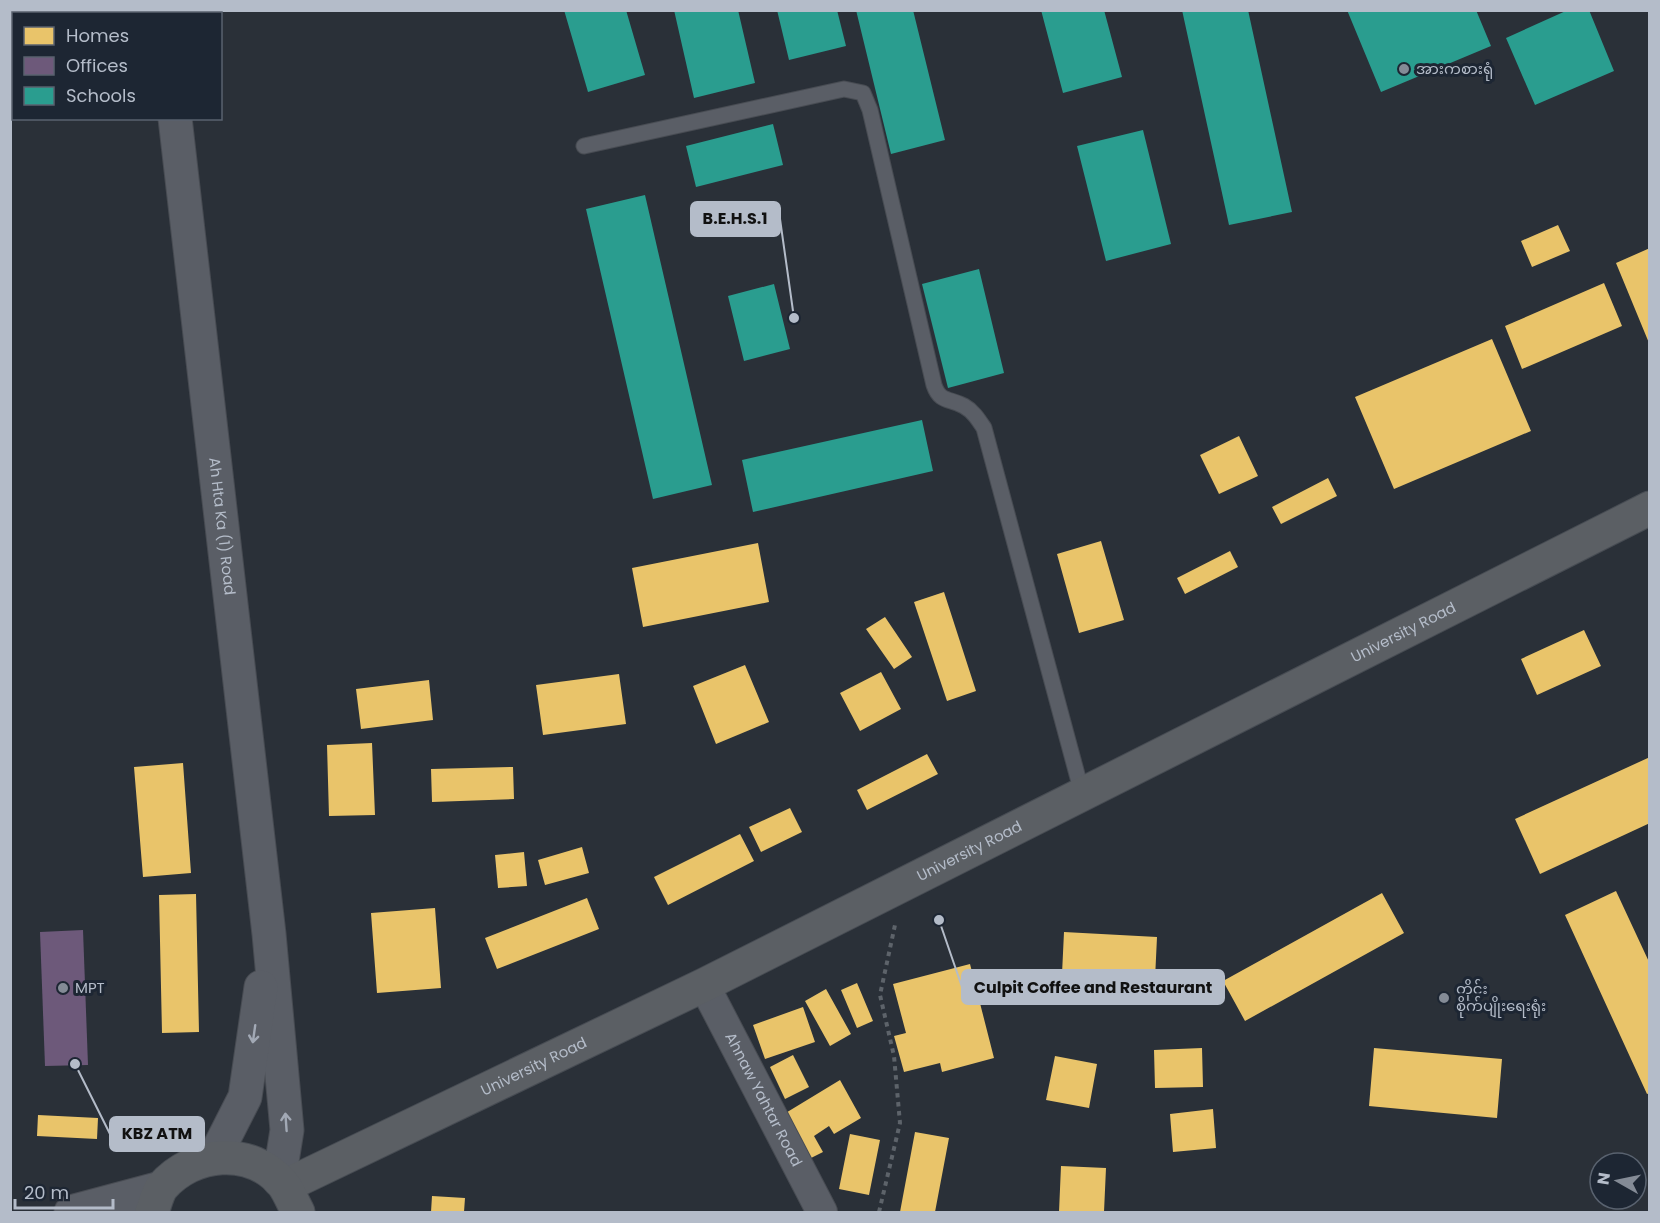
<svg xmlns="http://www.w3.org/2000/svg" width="1660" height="1223" viewBox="0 0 1660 1223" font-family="Poppins,'Noto Sans Myanmar',sans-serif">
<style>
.homes{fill:#e9c46a}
.offices{fill:#6d597a}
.schools{fill:#2a9d8f}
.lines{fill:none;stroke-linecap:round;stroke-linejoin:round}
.service-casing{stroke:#484c53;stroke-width:17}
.minor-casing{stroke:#484c53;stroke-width:32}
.tertiary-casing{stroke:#484c53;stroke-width:35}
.trunk-casing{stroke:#474c53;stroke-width:35}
.path{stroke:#5d636a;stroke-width:4;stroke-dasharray:4.5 4.5;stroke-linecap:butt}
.service{stroke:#5a5e66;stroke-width:15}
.minor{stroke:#5a5e66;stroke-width:30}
.tertiary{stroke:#5a5e66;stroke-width:33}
.trunk{stroke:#5b5f64;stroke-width:33}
.oneway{stroke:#a2a9b5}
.poi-dot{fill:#848b96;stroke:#1d2633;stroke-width:2}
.labels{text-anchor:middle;stroke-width:6;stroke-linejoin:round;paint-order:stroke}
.poi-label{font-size:15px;fill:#b4bcc9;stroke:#1d2633;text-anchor:start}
.street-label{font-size:15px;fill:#b4bcc9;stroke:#1d2633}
.leader{fill:none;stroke:#b4bcc9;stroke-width:2}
.callout-dot{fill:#b4bcc9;stroke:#1d2633;stroke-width:2}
.callout{fill:#b4bcc9;stroke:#b4bcc9;stroke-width:2}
.callout-label{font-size:16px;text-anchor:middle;font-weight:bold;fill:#111}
</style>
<rect width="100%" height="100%" fill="#2a3038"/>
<path class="homes" d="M10 37H14V95L10 96Z
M1558 225 1570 251 1532 267 1521 241Z
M1650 248V343H1649L1616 263Z
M1604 283 1622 326 1522 369 1505 326Z
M1492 339 1531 431 1394 489 1355 397Z
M1239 436 1258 476 1219 494 1200 455Z
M1328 478 1337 496 1281 524 1272 507Z
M1101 541 1124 620 1079 633 1057 554Z
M758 543 769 602 643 627 632 568Z
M1230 551 1238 567 1185 594 1177 578Z
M944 592 976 691 947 701 914 602Z
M885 617 912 657 894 669 866 629Z
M1584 630 1601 666 1537 695 1521 659Z
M745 665 769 722 716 744 693 686Z
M881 672 901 709 860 731 840 693Z
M619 674 626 724 543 735 536 685Z
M429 680 433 720 361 729 356 689Z
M372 743 375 815 329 816 327 745Z
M927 754 938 774 867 810 857 790Z
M1650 757V823L1540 874 1515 819Z
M183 763 191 873 143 877 134 767Z
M513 767 514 799 432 802 431 769Z
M790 808 802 832 761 852 749 827Z
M740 834 754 861 668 905 654 877Z
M582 847 589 873 545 885 538 860Z
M524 852 527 886 498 888 495 855Z
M1616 891 1650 964V1093L1647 1094 1565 915Z
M1382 893 1404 933 1245 1021 1223 981Z
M196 894 199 1032 162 1033 159 895Z
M587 898 599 929 497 969 485 938Z
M435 908 441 988 377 993 371 913Z
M1064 932 1157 937 1154 1000 1061 995Z
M970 964 994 1058 942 1072 940 1063 904 1072 894 1036 906 1033 893 984Z
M857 983 873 1021 857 1028 841 990Z
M826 989 851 1034 830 1046 805 1001Z
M803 1007 815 1042 765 1059 753 1025Z
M1202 1048 1203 1087 1155 1088 1154 1050Z
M1374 1048 1502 1059 1497 1118 1369 1106Z
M793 1055 809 1087 785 1099 770 1067Z
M1055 1056 1097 1064 1089 1108 1046 1100Z
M840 1080 861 1118 834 1134 829 1126 814 1136 823 1152 809 1159 784 1114Z
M1213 1109 1216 1148 1173 1152 1170 1114Z
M38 1115 98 1118 97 1139 37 1136Z
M915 1132 949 1138 935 1212H900Z
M850 1134 880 1140 869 1195 839 1189Z
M1061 1166 1106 1168 1104 1212H1059Z
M432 1196 465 1198 464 1212H431Z"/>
<path class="offices" d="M83 930 88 1065 45 1066 40 932Z"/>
<path class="schools" d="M564 10H626L645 75 588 92Z
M674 10H738L755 83 694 98Z
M777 10H837L846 46 789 60Z
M856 10H913L945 140 891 154Z
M1041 10H1104L1122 77 1063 93Z
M1182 10H1248L1292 212 1229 225Z
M1347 10H1476L1491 46 1381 92Z
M1568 10H1589L1614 71 1535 105 1506 38Z
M773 124 783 165 696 187 686 146Z
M1143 130 1171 244 1106 261 1077 146Z
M645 195 712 485 653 499 586 209Z
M979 269 1004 373 948 388 922 284Z
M774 284 790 349 744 361 728 296Z
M922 420 933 471 753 512 742 460Z"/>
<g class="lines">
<defs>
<path id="service" d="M584 146 844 89 863 93 870 110 934 385C940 403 950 398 964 406 973 411 978 419 984 428L1082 793"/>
<g id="minor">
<path id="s1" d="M704 985 822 1212"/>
</g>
<g id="tertiary">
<path d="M163 10V14"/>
<path id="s2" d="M175 118 269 934 287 1130 279 1180"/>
<path d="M215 1156 245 1097 261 987"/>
<path d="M71 1212 161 1188"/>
</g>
<g id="trunk">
<path id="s3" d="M285 1186 704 985 1650 508"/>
<path d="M152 1212C155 1205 157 1194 162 1187 193 1151 251 1146 283 1184 289 1192 293 1203 298 1212"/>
</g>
</defs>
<use href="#service" class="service-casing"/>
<use href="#minor" class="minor-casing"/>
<use href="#tertiary" class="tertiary-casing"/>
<use href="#trunk" class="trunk-casing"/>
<path class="path" d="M879 1212 900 1123 894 1056 880 995 895 925"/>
<use href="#service" class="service"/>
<use href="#minor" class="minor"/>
<use href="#tertiary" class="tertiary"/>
<use href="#trunk" class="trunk"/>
</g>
<defs><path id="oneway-shaft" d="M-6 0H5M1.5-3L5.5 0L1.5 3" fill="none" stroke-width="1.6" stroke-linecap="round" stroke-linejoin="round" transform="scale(1.5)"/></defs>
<g class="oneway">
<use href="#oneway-shaft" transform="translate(254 1034) rotate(98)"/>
<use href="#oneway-shaft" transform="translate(286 1122) rotate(-94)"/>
</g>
<g class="poi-dot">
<circle cx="1404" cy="69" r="6"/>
<circle cx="63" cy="988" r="6"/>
<circle cx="1444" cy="998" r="6"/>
</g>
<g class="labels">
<g class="poi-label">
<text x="1416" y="74">အားကစားရုံ</text>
<text x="75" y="993">MPT</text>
<text x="1456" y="994">တိုင်း<tspan x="1456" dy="17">စိုက်ပျိုးရေးရုံး</tspan></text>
</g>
<g class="street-label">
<text dy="5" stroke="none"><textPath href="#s2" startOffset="411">Ah Hta Ka (1) Road</textPath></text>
<text dy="5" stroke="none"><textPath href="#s3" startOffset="1248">University Road</textPath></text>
<text dy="5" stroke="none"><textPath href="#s3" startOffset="762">University Road</textPath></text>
<text dy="5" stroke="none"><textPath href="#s3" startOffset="276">University Road</textPath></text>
<text dy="5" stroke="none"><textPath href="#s1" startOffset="129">Ahnaw Yahtar Road</textPath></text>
</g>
</g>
<path class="leader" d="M794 318L780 219M939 920L962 987M75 1064L110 1134"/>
<g class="callout-dot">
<circle cx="794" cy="318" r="6"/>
<circle cx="939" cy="920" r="6"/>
<circle cx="75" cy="1064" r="6"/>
</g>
<g class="callout">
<rect x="691" y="202" width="89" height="34" rx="6"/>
<rect x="962" y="970" width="262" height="34" rx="6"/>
<rect x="110" y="1117" width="94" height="34" rx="6"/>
</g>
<g class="callout-label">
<text x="735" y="224">B.E.H.S.1</text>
<text x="1093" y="993">Culpit Coffee and Restaurant</text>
<text x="157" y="1139">KBZ ATM</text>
</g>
<rect width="1660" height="1223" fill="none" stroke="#b4bcc9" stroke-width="24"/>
<rect x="12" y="12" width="210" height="108" fill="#1d2633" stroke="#59626f" stroke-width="1.5"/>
<rect x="24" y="27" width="30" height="18" fill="#e9c46a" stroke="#59626f" stroke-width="1.5"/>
<text x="66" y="42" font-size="18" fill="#b4bcc9">Homes</text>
<rect x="24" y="57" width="30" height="18" fill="#6d597a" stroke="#59626f" stroke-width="1.5"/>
<text x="66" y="72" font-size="18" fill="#b4bcc9">Offices</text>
<rect x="24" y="87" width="30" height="18" fill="#2a9d8f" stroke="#59626f" stroke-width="1.5"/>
<text x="66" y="102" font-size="18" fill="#b4bcc9">Schools</text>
<g transform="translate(1618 1181) rotate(279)"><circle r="28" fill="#1d2633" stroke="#59626f" stroke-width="1.5"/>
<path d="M0-4.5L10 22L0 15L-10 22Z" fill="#848b96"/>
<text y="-9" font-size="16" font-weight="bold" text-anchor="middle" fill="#b4bcc9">N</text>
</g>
<path d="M15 1199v9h98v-9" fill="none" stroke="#b4bcc9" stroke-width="3"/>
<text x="24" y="1199" font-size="18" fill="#b4bcc9" stroke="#1d2633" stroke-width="4.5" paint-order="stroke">20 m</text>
</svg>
